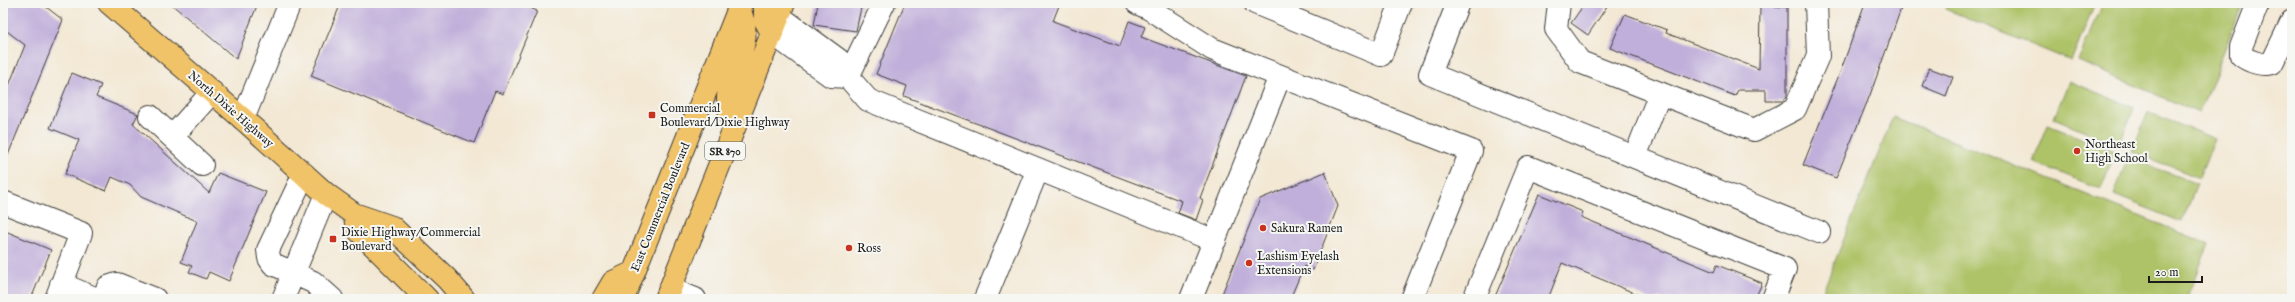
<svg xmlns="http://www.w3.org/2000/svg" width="2295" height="302" viewBox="0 0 2295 302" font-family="'IM FELL English',serif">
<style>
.green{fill:#aec367;stroke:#657042}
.building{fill:#c0afda}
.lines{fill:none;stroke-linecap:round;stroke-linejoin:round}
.minor-casing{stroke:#3c3b38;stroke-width:24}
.major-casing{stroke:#3c3b38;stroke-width:24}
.minor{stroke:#fff;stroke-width:22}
.major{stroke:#f1c369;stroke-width:22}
.poi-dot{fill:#c8321e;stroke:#f6f6f2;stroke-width:1.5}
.labels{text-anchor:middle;stroke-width:4;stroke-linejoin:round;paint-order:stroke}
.shield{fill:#f6f6f2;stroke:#5d5d5c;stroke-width:1}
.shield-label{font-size:11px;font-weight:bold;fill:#1c1c1c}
.poi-label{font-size:12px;fill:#1c1c1c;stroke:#f6f6f2;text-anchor:start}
.street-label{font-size:12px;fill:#1c1c1c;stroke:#f6f6f2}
</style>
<rect width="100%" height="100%" fill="#f6f6f2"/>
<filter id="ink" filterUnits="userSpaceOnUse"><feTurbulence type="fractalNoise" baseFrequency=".025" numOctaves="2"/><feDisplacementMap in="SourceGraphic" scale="8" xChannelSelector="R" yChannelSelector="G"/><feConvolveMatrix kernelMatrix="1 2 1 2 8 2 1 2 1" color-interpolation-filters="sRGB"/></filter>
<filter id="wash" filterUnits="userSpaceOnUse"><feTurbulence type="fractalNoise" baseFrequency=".012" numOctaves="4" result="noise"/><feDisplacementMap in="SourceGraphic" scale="16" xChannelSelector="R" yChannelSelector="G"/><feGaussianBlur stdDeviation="0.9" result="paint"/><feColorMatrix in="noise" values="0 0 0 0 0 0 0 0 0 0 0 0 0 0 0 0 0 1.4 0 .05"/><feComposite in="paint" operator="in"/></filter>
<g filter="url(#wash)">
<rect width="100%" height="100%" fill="#f3e8d4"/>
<path class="green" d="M1949 3H2095L2071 61 1946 9Z
M2102 3H2243L2199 113 2078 61Z
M2069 81 2134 108 2119 145 2054 118Z
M2148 112 2215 139 2199 178 2132 151Z
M1893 117 2209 244 2186 299H1844L1823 291Z
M2048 125 2116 152 2101 189 2033 162Z
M2128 157 2197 184 2182 222 2114 195Z"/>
<g id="blocks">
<path class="building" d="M3 3H41L63 20 4 165 3 92 6 93 25 45 3 28Z
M170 3H258L236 59Z
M341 3H530L528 7 537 11 503 94 495 91 474 143 311 76Z
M818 3H862L856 31 814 25Z
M905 3H1060L1053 21 1120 46 1129 21 1145 27 1141 37 1246 76 1200 198 1203 200 1196 220 1178 213 1182 201 904 96 907 86 876 74Z
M1585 3H1609L1588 35 1571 23Z
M1865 3H1903L1870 95 1836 178 1803 165 1841 70Z
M1760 6 1787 7V96L1783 101H1766V90H1738L1735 96 1610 48 1625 14 1667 30 1666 33 1759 69Z
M1929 68 1953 77 1946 96 1922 86Z
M72 73 101 85 96 97 138 114 133 124 209 193 218 173 266 192 229 281 209 272 206 279 189 272 192 266 181 262 197 221 141 197 130 185 112 177 106 191 65 174 79 140 50 128Z
M1325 172 1338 206 1313 270 1304 266 1290 299H1220L1260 199Z
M1539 194 1583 212 1581 217 1714 272 1717 265 1762 283 1755 299H1649L1562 263 1548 299H1494Z
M3 230 51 250 31 299H3Z"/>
</g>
</g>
<g filter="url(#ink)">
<use href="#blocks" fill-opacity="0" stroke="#3c3b38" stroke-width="1"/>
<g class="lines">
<defs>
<path id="minor" d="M1137 3 1148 8 1212 49 1471 151 1412 299
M1255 3 1381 55 1401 3
M1458 3 1430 74 1819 232
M1559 3 1556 29 1580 62 1754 130 1795 109 1818 56 1816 3
M2258 3 2241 47V55C2249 62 2263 66 2272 63L2292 21
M779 16 839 60 848 77 868 100 1215 241
M772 33 831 76 848 77
M848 77 884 3
M150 116 172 137 212 92
M243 119 290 3
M172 137 202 165
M1635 157 1660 93
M304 174 268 250 269 258 273 264 313 282 332 299
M3 202 81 233 56 299
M61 284 97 299
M670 289 695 299
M103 299 108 287 117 284 155 299
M283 299 326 194
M985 299 1038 169
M1191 299 1280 76
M1474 299 1528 167 1785 269 1773 299"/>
<path id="major" d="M109 3 243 119 326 194 354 214 392 227 447 279 464 299
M765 3V20L772 33
M735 125C710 81 761 54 739 9
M354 214 358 230 427 299
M603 299 613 282 634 272
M623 299 741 3
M666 299 784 3"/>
</defs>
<use href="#minor" class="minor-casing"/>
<use href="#major" class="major-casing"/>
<use href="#minor" class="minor"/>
<use href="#major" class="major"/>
</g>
</g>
<g class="poi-dot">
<rect x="648" y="111" width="8" height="8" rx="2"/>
<circle cx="2077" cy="151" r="4"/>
<circle cx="1263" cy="228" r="4"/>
<rect x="329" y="235" width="8" height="8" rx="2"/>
<circle cx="849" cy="248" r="4"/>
<circle cx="1249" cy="263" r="4"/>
</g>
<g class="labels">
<rect class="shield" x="705" y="142" width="40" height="18" rx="3"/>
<g class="shield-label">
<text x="725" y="155">SR 870</text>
</g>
<g class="poi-label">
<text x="660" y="112">Commercial<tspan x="660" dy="14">Boulevard/Dixie Highway</tspan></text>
<text x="2085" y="148">Northeast<tspan x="2085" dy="14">High School</tspan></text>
<text x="1271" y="232">Sakura Ramen</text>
<text x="341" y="236">Dixie Highway/Commercial<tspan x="341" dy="14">Boulevard</tspan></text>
<text x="857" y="252">Ross</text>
<text x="1257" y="260">Lashism Eyelash<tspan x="1257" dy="14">Extensions</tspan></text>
</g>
<g class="street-label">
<text transform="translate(231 109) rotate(41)" y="4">North Dixie Highway</text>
<text transform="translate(660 207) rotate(-68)" y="4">East Commercial Boulevard</text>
</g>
</g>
<rect width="2295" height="302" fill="none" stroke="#f6f6f2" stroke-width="16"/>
<path d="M2149 276v6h53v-6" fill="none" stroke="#1c1c1c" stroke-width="2"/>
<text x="2155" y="276" font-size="12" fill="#1c1c1c" stroke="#f6f6f2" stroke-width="3" paint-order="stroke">20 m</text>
</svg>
